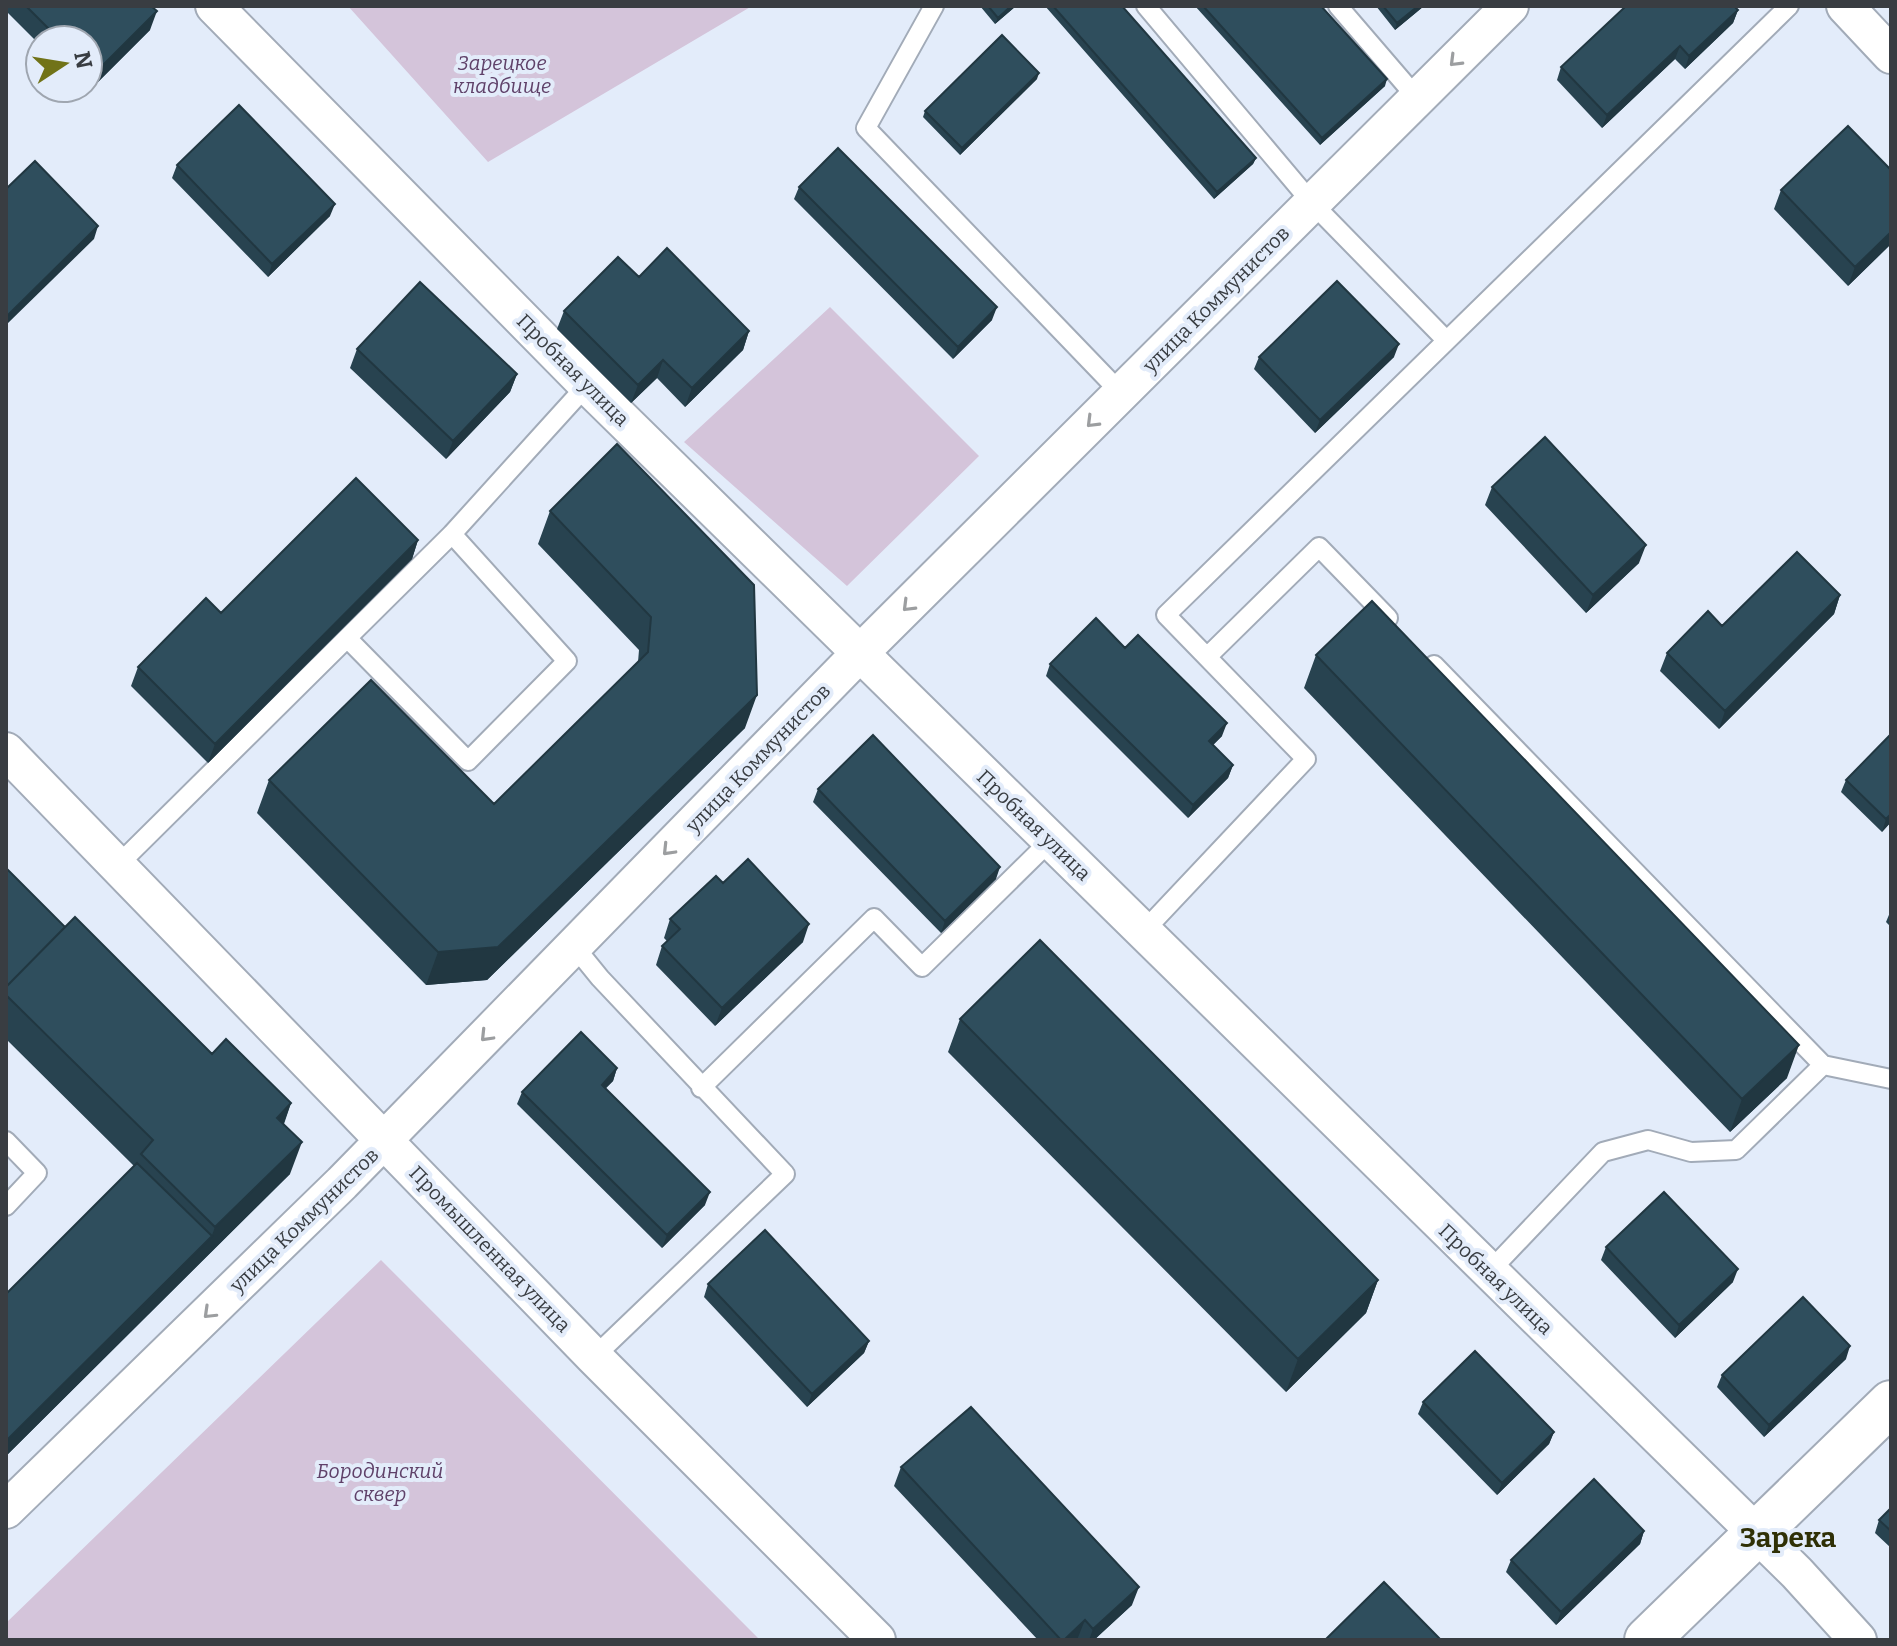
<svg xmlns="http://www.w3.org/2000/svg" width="1897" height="1646" viewBox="0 0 1897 1646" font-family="Bitter,serif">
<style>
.green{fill:#d4c4da}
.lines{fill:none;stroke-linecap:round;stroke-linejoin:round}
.lane-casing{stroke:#a2abb8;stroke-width:22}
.street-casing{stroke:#a2abb8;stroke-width:40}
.secondary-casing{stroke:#a2abb8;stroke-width:48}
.lane{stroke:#fff;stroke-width:18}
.street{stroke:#fff;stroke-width:36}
.secondary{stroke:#fff;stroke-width:44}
.wall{fill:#284350}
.shaded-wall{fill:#213741}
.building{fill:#2f4e5d;stroke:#213741;stroke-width:2}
.oneway{stroke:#9c9ea0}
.labels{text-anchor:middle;stroke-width:8;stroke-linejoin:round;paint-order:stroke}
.park-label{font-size:20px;font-style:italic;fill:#5f4169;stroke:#e3ecfa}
.street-label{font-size:20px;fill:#393d42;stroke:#e3ecfa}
.district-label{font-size:28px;font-weight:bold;fill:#2f3006;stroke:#e3ecfa}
</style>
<rect width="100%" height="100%" fill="#e3ecfa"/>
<path class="green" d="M348 6H752L488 162Z
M830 307 979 456 847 586 684 442Z
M381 1260 760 1640H6V1623Z"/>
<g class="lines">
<defs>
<path id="lane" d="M934 6 866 128 1121 393
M1146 6 1312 203 1446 340
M1338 6 1417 98
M347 638 468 761 567 661 452 534
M1207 657 1319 547 1388 618
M1434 665 1823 1065 1736 1150 1691 1152 1648 1140 1603 1152 1489 1272
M117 866 452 534 587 385
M1143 932 1306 759 1166 615 1789 6
M574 946 600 978 785 1174 594 1357
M1823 1065 1891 1079
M701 1088 874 918 922 967 1050 841
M6 1141 37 1173 6 1206"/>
<path id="street" d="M214 6 587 385 1797 1573 1858 1640
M1845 6 1891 55
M6 751 594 1357 877 1640
M6 1510 342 1183 859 654 1510 6"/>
<path id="secondary" d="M1647 1640 1891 1403"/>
</defs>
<use href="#lane" class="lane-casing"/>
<use href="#street" class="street-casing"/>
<use href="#secondary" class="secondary-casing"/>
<use href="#lane" class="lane"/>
<use href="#street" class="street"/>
<use href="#secondary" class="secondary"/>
</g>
<path class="wall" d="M6 6H151L150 30 87 93 83 88H88V40H40V45L6 11Z
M980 6H1016L995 24Z
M1045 6H1122L1256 158 1253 164 1214 199Z
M1195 6H1321L1385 86 1320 145Z
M1376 6H1424L1395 30Z
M1738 10 1733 23 1685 69 1675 59 1602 128 1557 80 1561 67Z
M1037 79 960 155 923 117 925 111Z
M177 165 330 216 268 277 172 178Z
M1891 170V244L1848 286 1774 209 1781 190Z
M799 187 992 320 953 359 794 199Z
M639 277 749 331 743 350 685 407 657 378 631 403 557 329 564 311Z
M357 349 517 374 510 392 446 459 350 368Z
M1259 357H1394L1315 433 1254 369Z
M617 444 745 728 487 980 426 985 257 813 269 780 494 804 638 662 639 650 538 544 550 511Z
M1492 487 1639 563 1586 613 1485 505Z
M418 540 412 559 208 763 131 686 138 667 221 613Z
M1840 595 1834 614 1719 729 1660 671 1667 653 1722 626Z
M1125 648 1222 736 1213 745 1233 765 1228 778 1188 818 1046 676 1050 664Z
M1316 655 1787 1078 1730 1132 1304 688Z
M1846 780 1891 822 1882 832 1841 792Z
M818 789 996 879 941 933 813 802Z
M6 868 65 927 212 1054 291 1103 284 1124 290 1174 6 1456V1294L134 1166 6 1039Z
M723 883 803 942 715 1026 656 965 662 946 667 941 664 938 670 919Z
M1891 910V927L1886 922Z
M960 1019 1378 1280 1366 1313 1286 1392 948 1052Z
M617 1068 613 1081 605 1089 705 1205 662 1248 517 1104 522 1092Z
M1606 1247 1733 1282 1675 1338 1601 1260Z
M708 1284 869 1341 864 1353 807 1407 704 1297Z
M1846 1359 1764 1437 1717 1387 1722 1375Z
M1423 1402 1554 1432 1549 1444 1497 1495 1418 1414Z
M901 1467 1132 1605 1094 1640H1080L1078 1638 1077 1640H1038L894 1486Z
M1891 1508V1548L1875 1533 1879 1520Z
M1644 1531 1640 1544 1556 1625 1506 1572 1511 1560Z"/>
<path class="shaded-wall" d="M1011 6H1016L995 24 998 18Z
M1418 6H1424L1395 30 1397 23Z
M1738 10 1733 23 1685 69 1689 56Z
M157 11 150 30 87 93 94 74Z
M1680 46 1675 59 1602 128 1607 115Z
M1039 73 1037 79 960 155 962 148Z
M1387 79 1385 86 1320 145 1322 138Z
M1256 158 1253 164 1214 199 1217 192Z
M335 204 330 216 268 277 272 264Z
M98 226 94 239 6 325 7 316Z
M1891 232V244L1848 286 1855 267Z
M997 307 992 320 953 359 958 347Z
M749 331 743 350 685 407 692 388Z
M1399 344 1394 357 1315 433 1320 420Z
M663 360 657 378 631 403 638 385Z
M517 374 510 392 446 459 453 441Z
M418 540 412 559 208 763 215 744Z
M1646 545 1639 563 1586 613 1593 595Z
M1840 595 1834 614 1719 729 1725 711Z
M757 695 745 728 487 980 426 985 438 952Z
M1227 723 1222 736 1204 754 1209 741Z
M1233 765 1228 778 1188 818 1193 805Z
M1891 814V822L1882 832 1886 819Z
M1000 867 996 879 941 933 945 921Z
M809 924 803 942 715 1026 722 1008Z
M1799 1045 1787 1078 1730 1132 1742 1099Z
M617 1068 613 1081 597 1097 602 1085Z
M291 1103 279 1136 277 1118Z
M302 1142 290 1174 203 1260 215 1227Z
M710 1192 705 1205 662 1248 667 1235Z
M212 1236 203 1260 6 1456V1441Z
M1738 1269 1733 1282 1675 1338 1679 1325Z
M1378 1280 1366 1313 1286 1392 1298 1359Z
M869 1341 864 1353 807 1407 812 1394Z
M1850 1346 1846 1359 1764 1437 1769 1425Z
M1554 1432 1549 1444 1497 1495 1502 1483Z
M1644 1531 1640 1544 1556 1625 1561 1612Z
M1139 1587 1132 1605 1094 1640H1089L1093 1629Z
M1085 1620 1077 1640H1064Z"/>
<path class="building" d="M26 6H151L157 11 94 74 88 68V40H60Z
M988 6H1011L998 18Z
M1053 6H1122L1256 158 1217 192Z
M1203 6H1321L1387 79 1322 138Z
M1383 6H1418L1397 23Z
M1626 6H1734L1738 10 1689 56 1680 46 1607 115 1561 67Z
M1002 35 1039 73 962 148 925 111Z
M239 105 335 204 272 264 177 165Z
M1848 126 1891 170V232L1855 267 1781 190Z
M838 148 997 307 958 347 799 187Z
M35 161 98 226 7 316 6 314V189Z
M667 248 749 331 692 388 663 360 638 385 564 311 618 257 639 277Z
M1337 281 1399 344 1320 420 1259 357Z
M420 282 517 374 453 441 357 349Z
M1545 437 1646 545 1593 595 1492 487Z
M617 444 754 585 757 695 498 947 438 952 269 780 371 680 494 804 648 652 651 617 550 511Z
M356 478 418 540 215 744 138 667 206 598 221 613Z
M1797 552 1840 595 1725 711 1667 653 1708 611 1722 626Z
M1372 601 1799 1045 1742 1099 1316 655Z
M1096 618 1125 648 1138 635 1227 723 1209 741 1233 765 1193 805 1050 664Z
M1891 734V814L1886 819 1846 780Z
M873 735 1000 867 945 921 818 789Z
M748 859 809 924 722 1008 662 946 680 929 670 919 716 876 723 883Z
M6 868 65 927 6 987Z
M75 917 212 1054 226 1039 291 1103 277 1118 302 1142 215 1227 141 1154 153 1140 6 995V987Z
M1040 940 1378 1280 1298 1359 960 1019Z
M581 1032 617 1068 602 1085 710 1192 667 1235 522 1092Z
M137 1163 212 1236 6 1441V1294Z
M1664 1192 1738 1269 1679 1325 1606 1247Z
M765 1230 869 1341 812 1394 708 1284Z
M1803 1297 1850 1346 1769 1425 1722 1375Z
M1475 1351 1554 1432 1502 1483 1423 1402Z
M971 1407 1139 1587 1093 1629 1085 1620 1064 1640H1061L901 1467Z
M1594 1479 1644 1531 1561 1612 1511 1560Z
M1891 1508V1531L1879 1520Z
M1384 1582 1441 1640H1325Z"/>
<defs><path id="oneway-chevron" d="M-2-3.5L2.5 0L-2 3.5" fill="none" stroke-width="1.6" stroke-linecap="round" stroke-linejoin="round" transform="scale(2)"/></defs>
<g class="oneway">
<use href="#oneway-chevron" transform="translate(1455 61) rotate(135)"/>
<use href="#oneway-chevron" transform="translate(1092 422) rotate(135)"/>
<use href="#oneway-chevron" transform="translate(908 606) rotate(135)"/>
<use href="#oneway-chevron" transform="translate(668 850) rotate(134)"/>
<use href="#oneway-chevron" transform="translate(486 1036) rotate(134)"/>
<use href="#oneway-chevron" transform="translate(209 1313) rotate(136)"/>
</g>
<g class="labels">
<g class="park-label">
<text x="502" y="70">Зарецкое<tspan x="502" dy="23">кладбище</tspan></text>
<text x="380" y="1478">Бородинский<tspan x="380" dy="23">сквер</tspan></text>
</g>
<g class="street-label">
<text transform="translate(1216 299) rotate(-45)" y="7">улица Коммунистов</text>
<text transform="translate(573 370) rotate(45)" y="7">Пробная улица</text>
<text transform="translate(758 758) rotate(-46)" y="7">улица Коммунистов</text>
<text transform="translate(1034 825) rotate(44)" y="7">Пробная улица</text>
<text transform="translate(304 1220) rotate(-44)" y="7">улица Коммунистов</text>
<text transform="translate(490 1249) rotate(46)" y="7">Промышленная улица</text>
<text transform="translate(1496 1279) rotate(44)" y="7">Пробная улица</text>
</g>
<g class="district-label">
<text x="1788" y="1547">Зарека</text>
</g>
</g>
<rect width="1897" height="1646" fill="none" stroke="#393d42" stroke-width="16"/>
<g transform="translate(64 64) rotate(78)"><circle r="38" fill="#e3ecfa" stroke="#9fa6b0" stroke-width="2"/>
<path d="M0-6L14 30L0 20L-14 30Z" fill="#717318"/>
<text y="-12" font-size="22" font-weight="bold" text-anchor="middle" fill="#393d42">N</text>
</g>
</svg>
